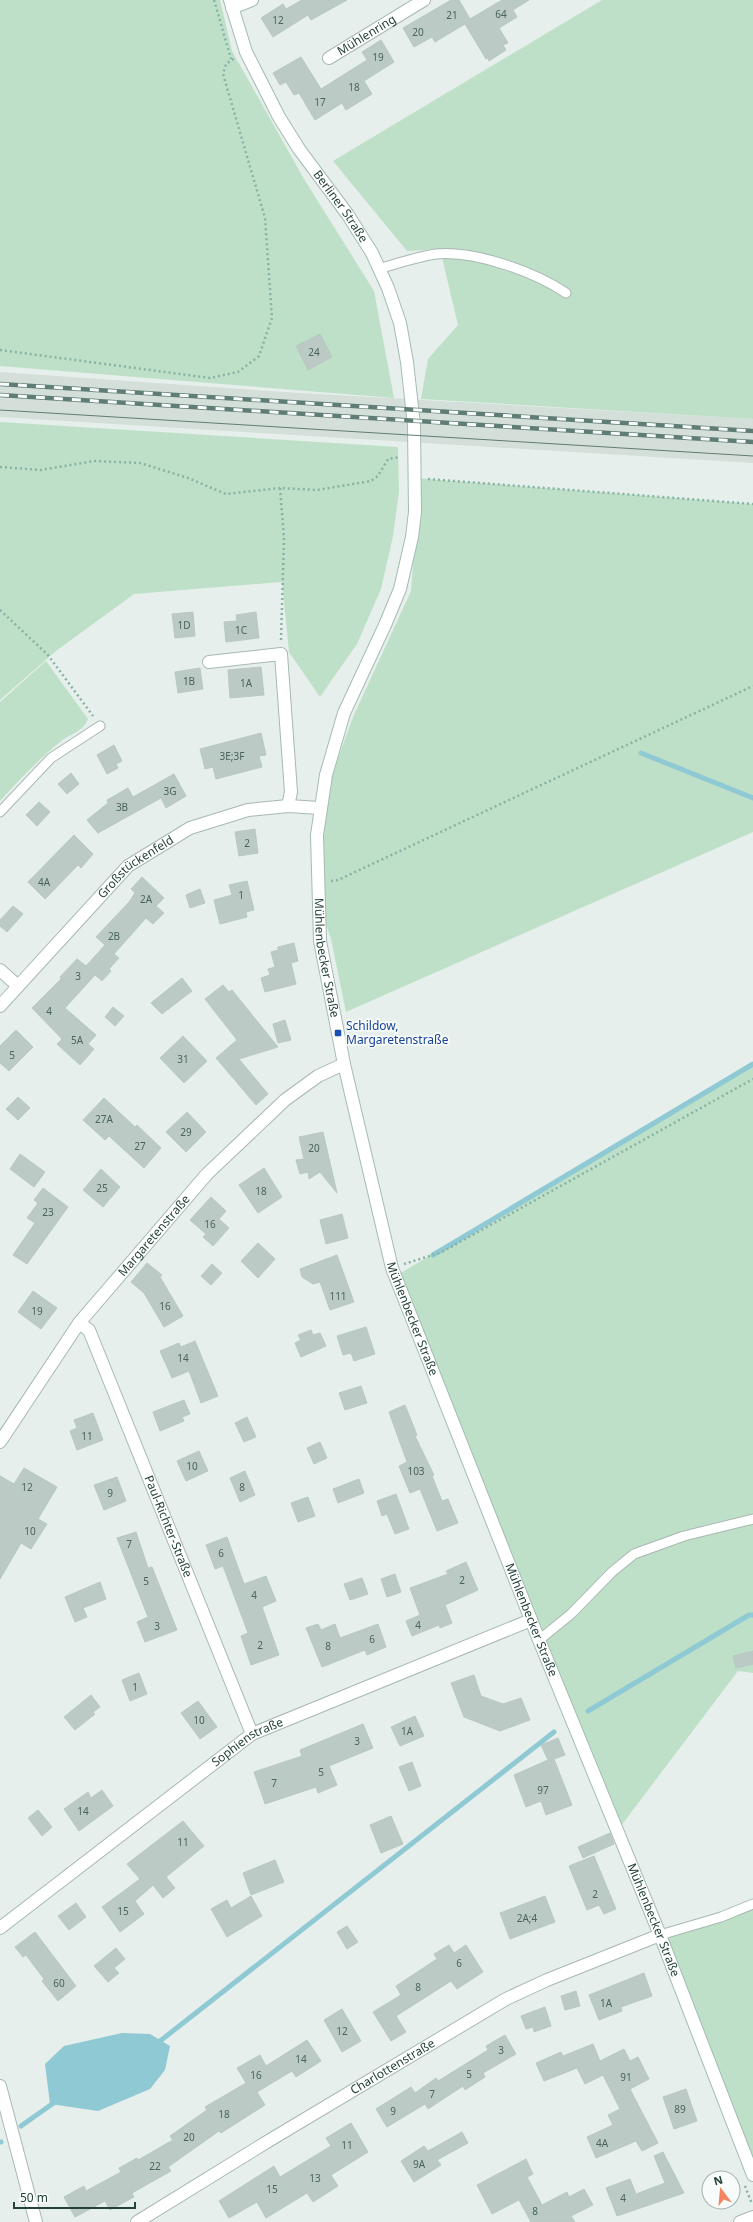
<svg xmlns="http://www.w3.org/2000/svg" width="753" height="2222" viewBox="0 0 753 2222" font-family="'Noto Sans',sans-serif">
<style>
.built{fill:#d4dfda}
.green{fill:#bfe0c8}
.water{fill:#8ec9d4}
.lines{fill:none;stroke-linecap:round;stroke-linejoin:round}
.stream{stroke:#8ec9d4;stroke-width:5}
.building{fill:#bbcac4;stroke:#b8c9c2}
.lane-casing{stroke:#a8b8b2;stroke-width:11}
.street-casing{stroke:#a8b8b2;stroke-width:14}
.secondary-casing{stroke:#a4bbb3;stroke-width:14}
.path{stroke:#86b3a5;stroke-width:2.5;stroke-dasharray:2 3;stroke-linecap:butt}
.lane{stroke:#fff;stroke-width:9}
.street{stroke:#fff;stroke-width:12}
.secondary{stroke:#fff;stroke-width:12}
.tram{stroke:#5f7d75;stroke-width:1}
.rail-casing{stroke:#5f7d75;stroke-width:4.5}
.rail{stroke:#f7fbf9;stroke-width:3;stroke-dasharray:9;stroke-linecap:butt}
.transit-dot{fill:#1a4fb4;stroke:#f7fbf9;stroke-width:1.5}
.labels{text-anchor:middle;stroke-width:3.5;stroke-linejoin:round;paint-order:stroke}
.number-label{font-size:10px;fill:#4a645c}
.street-label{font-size:12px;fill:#24423a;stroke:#f7fbf9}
.transit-label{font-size:12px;fill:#164399;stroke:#f7fbf9;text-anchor:start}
</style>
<rect width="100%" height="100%" fill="#e6efeb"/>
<path class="built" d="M0 372 284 392 753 419V463L0 417Z"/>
<path class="green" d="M0 0H220L232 51 304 179 374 291 394 398 0 366Z
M602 0H753V419L421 399 428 359 458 325 440 249 407 251 333 161Z
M0 422 398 447 399 492 393 536 381 589 357 644 320 697 289 652 282 582 134 594 56 651 0 700Z
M415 478 753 504V832L346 1012 331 939 318 900 320 808 353 717 411 591 417 514Z
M46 661 88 719C82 733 71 733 60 742 38 760 19 780 0 801V702Z
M753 1064V1673L738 1671 617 1831 394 1277Z
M753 1906V2173L667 1938 722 1920Z"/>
<path class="water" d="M122 2033 150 2034 170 2046 165 2070 150 2089 98 2111 50 2104 45 2064 64 2046Z"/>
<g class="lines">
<path class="stream" d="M641 753 753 798
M433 1255 753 1064
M588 1711 749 1615H753
M155 2045 554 1732
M21 2126 55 2102
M0 2142H1"/>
</g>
<path class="building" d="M302 0H347L311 20 308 15 273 37 261 18 283 4 286 9Z
M451 0H459L470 19 502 0H529L513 10 517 17 499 28 508 43 503 45 506 50 489 61 488 58 486 59 465 24 435 42 432 37 414 47 403 28Z
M381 40 394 62 364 81 372 94 346 110 342 103 315 120 299 93 294 95 286 82 280 85 273 73 301 57 321 89 367 60 362 52Z
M320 334 332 357 308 370 296 346Z
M193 612 195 636 175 638 172 614Z
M256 612 259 638 226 642 224 622 237 621 236 615Z
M261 667 264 695 230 698 228 670Z
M200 668 203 689 178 693 175 672Z
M261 733 266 755 259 756 262 767 216 779 213 767 205 769 200 749Z
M114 745 122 761 116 764 118 768 107 774 97 755Z
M71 773 79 784 67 794 58 784Z
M174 774 186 796 166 808 161 798 98 833 87 820 108 803 107 800 128 788 133 797Z
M39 802 50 812 37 826 26 815Z
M255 829 258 853 239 856 235 832Z
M74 835 93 854 81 868 78 865 45 899 28 882Z
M142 877 164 898 156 906 164 913 153 924 146 918 114 954 119 958 109 969 111 971 102 981 95 975 65 1008 96 1035 88 1044 94 1049 80 1065 57 1044 62 1039 32 1008 61 979 60 977 77 959 86 966 105 945 96 937 129 902 135 893 131 889Z
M247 881 254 910 246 912 247 917 220 924 214 900 232 895 229 885Z
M200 889 205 903 190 908 186 895Z
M13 906 23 914 7 932 0 926V920Z
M294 943 298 961 291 963 296 984 265 992 261 978 270 975 268 969 275 967 271 952 278 950V947Z
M182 978 192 991 162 1014 151 1003Z
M223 985 229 992 232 990 278 1047 239 1059 268 1094 256 1105 216 1058 237 1040 205 999Z
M113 1007 124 1016 115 1026 105 1017Z
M285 1020 291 1040 278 1043 273 1024Z
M16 1030 33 1047 9 1071 0 1063V1046Z
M183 1036 207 1061 184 1083 160 1058Z
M18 1097 30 1108 18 1120 6 1109Z
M104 1098 135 1127 137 1125 161 1148 144 1168 109 1136 105 1140 83 1120Z
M187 1112 206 1132 186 1152 166 1132Z
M323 1132 337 1193 320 1172 309 1179 308 1172 300 1174 296 1160 304 1159 299 1137Z
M20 1154 45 1172 34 1187 10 1169Z
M264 1168 282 1197 258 1213 239 1185Z
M101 1169 120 1187 103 1207 83 1190Z
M43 1188 68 1207 27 1264 13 1255 35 1223 27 1218 38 1203 34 1200Z
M211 1197 226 1211 219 1219 229 1228 213 1246 203 1237 206 1234 190 1220Z
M342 1214 348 1238 326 1244 320 1220Z
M258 1243 275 1259 258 1278 241 1261Z
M337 1255 354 1302 330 1310 320 1282 313 1284 302 1277 300 1269Z
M147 1263 162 1275 160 1277 183 1316 164 1327 144 1293 131 1282Z
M212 1264 222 1273 211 1285 201 1276Z
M33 1291 57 1308 41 1329 18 1312Z
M366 1327 375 1354 354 1361 351 1353 343 1355 337 1336Z
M311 1330 313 1335 320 1333 326 1346 301 1357 295 1343 301 1340 298 1335Z
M195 1341 218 1396 201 1403 189 1371 172 1378 160 1351 179 1343 181 1347Z
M361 1386 367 1403 345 1410 339 1393Z
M184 1400 190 1414 182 1417 184 1421 160 1431 153 1412Z
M405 1405 417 1435 415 1436 434 1475 432 1476 442 1501 448 1499 458 1523 437 1531 420 1489 410 1493 399 1466 407 1462 389 1412Z
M93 1413 103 1440 77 1450 70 1431 77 1428 74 1420Z
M247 1417 256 1437 244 1442 235 1423Z
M320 1442 327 1458 314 1464 307 1448Z
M199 1451 208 1471 186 1481 177 1461Z
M24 1468 57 1487 38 1519 47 1524 31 1549 21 1543 0 1579V1476L14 1484Z
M245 1471 255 1495 240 1502 230 1478Z
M117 1477 126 1501 104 1510 94 1485Z
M359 1479 364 1493 338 1503 333 1489Z
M396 1494 409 1529 395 1534 387 1514 382 1516 377 1501Z
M308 1497 315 1516 298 1522 291 1503Z
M136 1532 148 1568 152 1567 177 1630 145 1642 137 1622 148 1617 117 1538Z
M227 1537 244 1584 266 1576 276 1601 262 1607 279 1655 251 1665 241 1636 248 1633 223 1566 215 1569 206 1545Z
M466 1562 478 1590 445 1605 452 1623 440 1628 439 1625 412 1636 406 1621 420 1615 410 1588 448 1574 446 1571Z
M395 1574 401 1592 387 1597 381 1579Z
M362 1578 368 1594 350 1600 344 1584Z
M100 1582 106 1599 83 1608 87 1617 75 1622 65 1597Z
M318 1624 321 1630 335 1624 340 1638 378 1624 386 1647 367 1655 365 1650 322 1667 306 1628Z
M753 1651V1664L736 1668 733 1656Z
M139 1673 147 1694 130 1701 122 1680Z
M474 1675 481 1696 503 1704 521 1698 530 1720 500 1731 464 1717 451 1683Z
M91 1695 100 1707 93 1712 95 1714 75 1730 64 1717Z
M198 1701 217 1727 200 1739 181 1713Z
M415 1716 424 1736 400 1746 391 1727Z
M363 1724 373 1748 329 1766 337 1785 318 1793 316 1787 265 1804 254 1772 302 1756 300 1750Z
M558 1738 565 1755 554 1759 572 1805 546 1815 541 1801 526 1807 514 1775 548 1760 541 1745Z
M412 1762 421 1786 409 1791 399 1767Z
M102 1790 113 1806 79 1831 64 1809 88 1792 91 1798Z
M38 1810 52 1827 42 1836 28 1818Z
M391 1816 403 1844 381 1853 370 1825Z
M183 1821 204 1846 166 1877 175 1888 163 1898 153 1885 135 1901 144 1914 120 1932 102 1907 140 1879 127 1864Z
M610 1833 614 1844 583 1858 578 1847Z
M594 1856 616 1909 604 1914 599 1905 587 1910 569 1866Z
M275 1860 284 1882 251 1895 243 1873Z
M251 1896 262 1916 227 1937 211 1909 227 1900 231 1908Z
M545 1896 555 1922 510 1939 500 1913Z
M76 1903 86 1917 69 1930 58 1916Z
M347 1926 358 1942 347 1949 337 1932Z
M35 1932 76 1986 58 2001 42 1981 44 1979 26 1955 23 1957 15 1947Z
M449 1945 454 1953 466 1945 483 1972 457 1989 451 1981 396 2016 406 2032 391 2041 373 2012 401 1995 396 1986 437 1959 434 1954Z
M116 1948 125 1959 114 1968 119 1973 108 1982 94 1966Z
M644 1973 652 1996 621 2007 622 2011 599 2020 589 1995Z
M576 1991 580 2006 565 2010 561 1996Z
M545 2007 551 2026 534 2032 533 2027 526 2029 521 2016Z
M342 2009 361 2041 342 2052 324 2020Z
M505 2035 516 2054 483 2073 485 2077 465 2090 463 2086 428 2109 425 2104 387 2127 376 2109 411 2087 415 2093 436 2078 438 2081 488 2050 486 2046Z
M307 2040 321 2061 296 2077 292 2071 257 2092 265 2105 221 2133 219 2131 168 2167 171 2171 132 2193 134 2197 110 2210 105 2201 75 2217 64 2197 84 2186 86 2191 121 2172 119 2168 137 2158 138 2160 173 2140 170 2136 207 2110 205 2107 246 2083 237 2068 260 2055 266 2066Z
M593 2044 600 2061 624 2049 630 2061 638 2057 649 2079 630 2089 658 2143 642 2151 636 2141 596 2158 587 2137 613 2125 608 2115 620 2109 603 2075 585 2084 577 2068 544 2081 536 2063 561 2052 563 2056Z
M686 2089 697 2121 674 2129 663 2097Z
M351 2123 368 2152 331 2175 338 2186 313 2202 307 2193 266 2218 257 2202 229 2218 219 2201 274 2166 280 2177 331 2146 326 2138Z
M462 2132 468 2143 437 2160 441 2165 414 2182 401 2161 424 2146 428 2151Z
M663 2152 684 2193 617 2216 606 2188 630 2179 636 2194 665 2183 654 2156Z
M526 2159 533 2174 527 2177 542 2205 567 2192 569 2197 584 2189 593 2205 571 2216 575 2222H531L519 2200 492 2214 477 2185Z"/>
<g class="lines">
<defs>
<path id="lane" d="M379 269C398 263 416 257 436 254 474 250 535 272 566 293
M0 812 51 758 100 726
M539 1640 571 1614 612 1572 634 1554 684 1536 753 1519
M660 1935 721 1917 753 1904"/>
<g id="street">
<path d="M232 8 252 0"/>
<path id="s1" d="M329 58 424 0"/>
<path d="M209 662 281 654 291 792 288 806"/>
<path d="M0 970 18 986"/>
<path id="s2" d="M0 1006 128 866 190 828 248 810 288 806 320 808"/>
<path id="s3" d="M79 1323 89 1330 252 1734"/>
<path id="s4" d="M0 1442 79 1323 207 1174 285 1100 318 1076 344 1064"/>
<path id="s5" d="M0 1928 252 1734 531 1620"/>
<path d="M0 2086 36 2222"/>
<path id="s6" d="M137 2222 270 2140 506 1999 547 1980 660 1935"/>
<path d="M740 2222 753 2217"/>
</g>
<g id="secondary">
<path id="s7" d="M230 0 246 52 279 117 299 149 348 215 372 253 388 288 400 323 407 362 414 425 415 512 412 537 400 589 385 625 344 713 326 775 317 835 320 941 344 1064 392 1268 539 1640 660 1935 753 2175"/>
</g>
</defs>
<use href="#lane" class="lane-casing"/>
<use href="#street" class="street-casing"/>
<use href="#secondary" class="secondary-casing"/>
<path class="path" d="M214 0 231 59
M0 350 210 378 238 372 259 356 272 318 265 218 223 74 226 64 235 58
M0 467 41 470 94 461 140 463 188 478 226 494 280 488
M428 479 753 504
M0 610 48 655 93 716
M281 640 284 538 280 488 317 490 371 481 378 476 388 459 400 457
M331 881 338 880 753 686
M404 1264 442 1252 753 1079
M745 2186 752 2204"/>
<use href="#lane" class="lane"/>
<use href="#street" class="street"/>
<use href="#secondary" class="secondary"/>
<path class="tram" d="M0 410 753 456"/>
<defs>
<path id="rail" d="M0 384 753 431
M0 395 753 442"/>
</defs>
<use href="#rail" class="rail-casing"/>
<use href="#rail" class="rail"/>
</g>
<rect class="transit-dot" x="334" y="1029" width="8" height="8" rx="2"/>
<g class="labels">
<g class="number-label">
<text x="501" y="18">64</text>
<text x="452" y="19">21</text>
<text x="278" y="24">12</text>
<text x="418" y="36">20</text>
<text x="378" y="61">19</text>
<text x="354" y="91">18</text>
<text x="320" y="106">17</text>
<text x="314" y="356">24</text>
<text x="184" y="629">1D</text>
<text x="241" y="634">1C</text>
<text x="189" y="685">1B</text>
<text x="246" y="687">1A</text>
<text x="232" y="760">3E;3F</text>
<text x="170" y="795">3G</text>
<text x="122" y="811">3B</text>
<text x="247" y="847">2</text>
<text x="44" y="886">4A</text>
<text x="241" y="899">1</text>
<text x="146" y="903">2A</text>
<text x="114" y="940">2B</text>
<text x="78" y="980">3</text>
<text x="49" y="1015">4</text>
<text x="77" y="1044">5A</text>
<text x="12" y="1059">5</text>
<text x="183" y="1063">31</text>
<text x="104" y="1123">27A</text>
<text x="186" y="1136">29</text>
<text x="140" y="1150">27</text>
<text x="314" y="1152">20</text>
<text x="102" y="1192">25</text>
<text x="261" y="1195">18</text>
<text x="48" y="1216">23</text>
<text x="210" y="1228">16</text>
<text x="338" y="1300">111</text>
<text x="165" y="1310">16</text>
<text x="37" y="1315">19</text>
<text x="183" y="1362">14</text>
<text x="87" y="1440">11</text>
<text x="192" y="1470">10</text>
<text x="416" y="1475">103</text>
<text x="27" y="1491">12</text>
<text x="242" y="1491">8</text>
<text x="110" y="1497">9</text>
<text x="30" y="1535">10</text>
<text x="129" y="1548">7</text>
<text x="221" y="1557">6</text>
<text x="462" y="1584">2</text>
<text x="146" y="1585">5</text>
<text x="254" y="1599">4</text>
<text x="418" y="1629">4</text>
<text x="157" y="1630">3</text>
<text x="372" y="1643">6</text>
<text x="260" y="1649">2</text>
<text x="328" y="1650">8</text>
<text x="135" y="1691">1</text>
<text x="199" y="1724">10</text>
<text x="407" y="1735">1A</text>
<text x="357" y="1745">3</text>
<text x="321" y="1776">5</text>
<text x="274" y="1787">7</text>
<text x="543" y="1794">97</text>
<text x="83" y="1815">14</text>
<text x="183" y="1846">11</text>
<text x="595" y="1898">2</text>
<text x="123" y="1915">15</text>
<text x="527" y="1922">2A;4</text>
<text x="459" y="1967">6</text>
<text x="59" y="1987">60</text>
<text x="418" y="1991">8</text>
<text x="606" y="2007">1A</text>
<text x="342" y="2035">12</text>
<text x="501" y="2054">3</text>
<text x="301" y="2063">14</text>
<text x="469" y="2078">5</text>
<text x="256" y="2079">16</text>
<text x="626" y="2081">91</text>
<text x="432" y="2098">7</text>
<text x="680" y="2113">89</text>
<text x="393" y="2115">9</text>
<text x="224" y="2118">18</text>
<text x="189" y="2141">20</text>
<text x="602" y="2147">4A</text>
<text x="347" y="2149">11</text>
<text x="419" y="2168">9A</text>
<text x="155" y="2170">22</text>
<text x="315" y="2182">13</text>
<text x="272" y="2193">15</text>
<text x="623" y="2202">4</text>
<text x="535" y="2215">8</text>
</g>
<g class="street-label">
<text dy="4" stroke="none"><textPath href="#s1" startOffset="44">Mühlenring</textPath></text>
<text dy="4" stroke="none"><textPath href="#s7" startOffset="236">Berliner Straße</textPath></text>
<text dy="4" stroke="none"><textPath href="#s2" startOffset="195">Großstückenfeld</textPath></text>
<text dy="4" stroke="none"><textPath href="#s7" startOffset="1021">Mühlenbecker Straße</textPath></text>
<text dy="4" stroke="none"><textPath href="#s4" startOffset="258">Margaretenstraße</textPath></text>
<text dy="4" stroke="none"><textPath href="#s7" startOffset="1393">Mühlenbecker Straße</textPath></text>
<text dy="4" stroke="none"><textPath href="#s3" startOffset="224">Paul-Richter-Straße</textPath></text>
<text dy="4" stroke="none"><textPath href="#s7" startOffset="1717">Mühlenbecker Straße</textPath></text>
<text dy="4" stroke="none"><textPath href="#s5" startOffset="310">Sophienstraße</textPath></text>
<text dy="4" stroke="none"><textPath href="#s7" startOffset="2041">Mühlenbecker Straße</textPath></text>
<text dy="4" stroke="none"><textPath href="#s6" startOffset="299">Charlottenstraße</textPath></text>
</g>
<g class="transit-label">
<text x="346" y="1030">Schildow,<tspan x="346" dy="14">Margaretenstraße</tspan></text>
</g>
</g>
<g transform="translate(721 2190) rotate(344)"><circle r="19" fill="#f7fbf9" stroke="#a3b1ad"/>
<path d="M0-3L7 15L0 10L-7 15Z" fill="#f4845f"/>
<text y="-6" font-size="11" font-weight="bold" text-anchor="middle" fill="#24423a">N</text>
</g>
<path d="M14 2202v6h121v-6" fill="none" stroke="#24423a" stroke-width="2"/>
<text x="20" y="2202" font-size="12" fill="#24423a" stroke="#f7fbf9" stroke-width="3" paint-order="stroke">50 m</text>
</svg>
